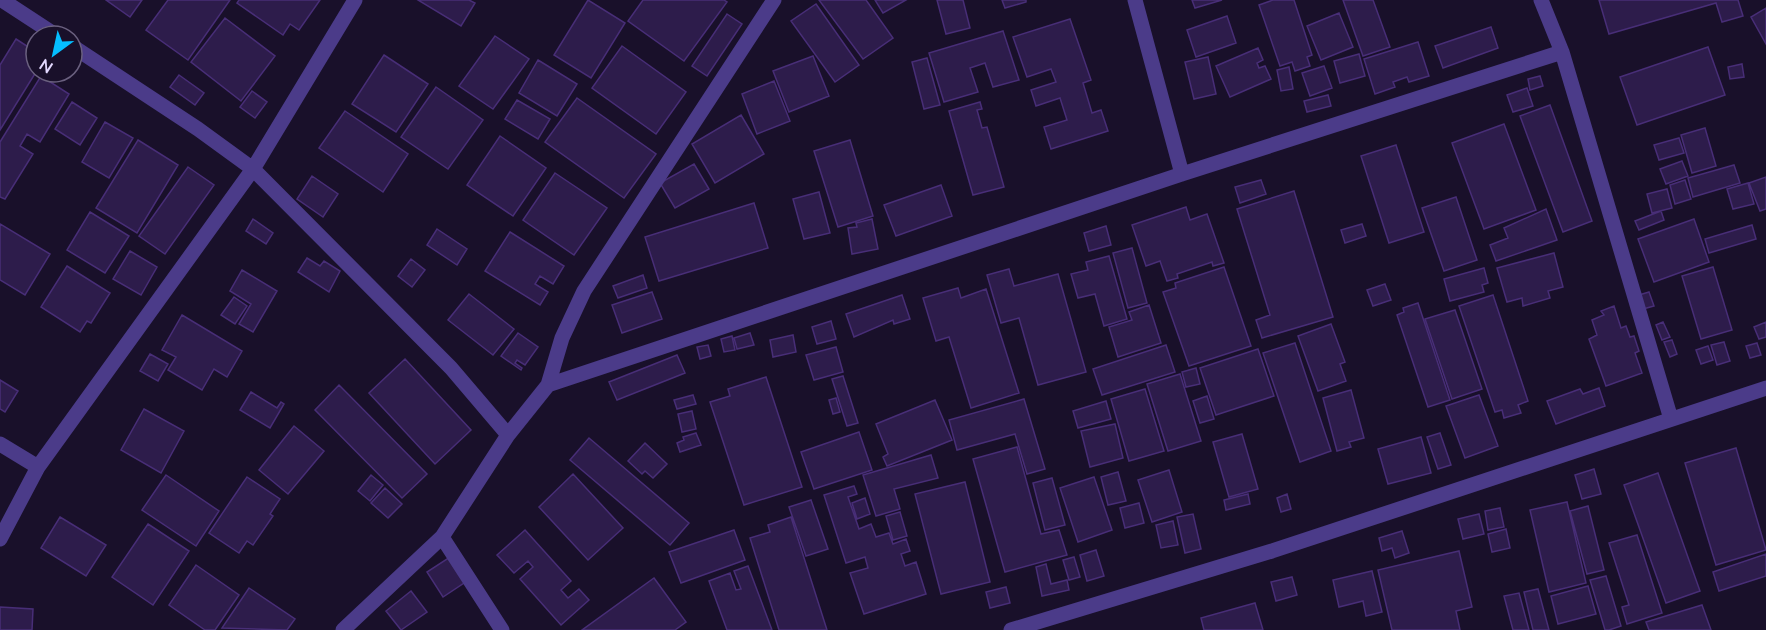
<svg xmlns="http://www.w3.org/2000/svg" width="1766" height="630" viewBox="0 0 1766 630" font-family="Mulish,sans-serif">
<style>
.building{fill:#2d1c4b;stroke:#482e77;stroke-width:1.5}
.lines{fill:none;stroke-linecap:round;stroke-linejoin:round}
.minor{stroke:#4b3b89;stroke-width:15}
</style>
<rect width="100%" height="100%" fill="#19102a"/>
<path class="building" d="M106 0H142L130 17Z
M168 0H230L188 60 146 30Z
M239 0H320L299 30 290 24 283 35 237 3Z
M418 0H469L475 3 461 26Z
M588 0 625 23 591 78 554 55Z
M643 0H724L727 2 684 61 628 21Z
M819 0H866L893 38 863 59Z
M875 0H906L883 13Z
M937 0H963L970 28 946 34Z
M1002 0H1026V2L1005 8Z
M1192 0H1222L1195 8Z
M1273 0H1294L1312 55 1307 57 1310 66 1295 71 1292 62 1280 66 1259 5Z
M1343 0H1373L1390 47 1363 56Z
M1599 0H1738L1743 16 1722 22 1716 3 1609 34Z
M816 4 859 65 835 82 791 21Z
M1766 8V44L1751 17Z
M1339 13 1353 47 1321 60 1307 26Z
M727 14 742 24 707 76 692 66Z
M1227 16 1236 43 1196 57 1187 30Z
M225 18 275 56 241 101 191 62Z
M1070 19 1091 80 1083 83 1092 113 1101 110 1108 131 1051 149 1044 127 1067 120 1060 98 1036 106 1031 90 1056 82 1051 69 1027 77 1013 37Z
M1491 27 1498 48 1443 68 1435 46Z
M1003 31 1019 80 993 87 985 63 970 68 978 92 944 102 929 53Z
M495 36 529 59 493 109 459 86Z
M16 39 36 52V72L0 130V65Z
M1418 42 1429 76 1409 82 1407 77 1393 82 1395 87 1375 94 1364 59Z
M622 46 686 92 656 134 592 88Z
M1708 47 1725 95 1637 125 1620 77Z
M1258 48 1263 60 1257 63 1259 68 1265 66 1271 79 1230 97 1216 66Z
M1359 54 1365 76 1340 83 1334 61Z
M384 55 428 84 396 132 352 104Z
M813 56 829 96 789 112 773 71Z
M1208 57 1216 94 1194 99 1185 62Z
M927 58 940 105 924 109 912 62Z
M538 60 577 84 557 116 519 93Z
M1742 64 1744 77 1730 79 1728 67Z
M1324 66 1332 88 1310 96 1302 73Z
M1289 67 1293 89 1281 91 1277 70Z
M179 75 204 93 195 105 170 87Z
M41 76 69 94 40 142 27 134 20 146 33 154 5 199 0 197V142Z
M1540 76 1543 86 1530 90 1528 79Z
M774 81 790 121 757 134 742 94Z
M436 87 483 120 448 169 401 137Z
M1527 88 1533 106 1513 112 1507 95Z
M252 91 267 102 255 118 240 107Z
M1328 95 1331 106 1307 112 1304 101Z
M577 98 656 154 624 198 545 142Z
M517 100 550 119 538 139 505 119Z
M72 102 97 118 80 145 55 129Z
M980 102 982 109 977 110 982 128 987 127 1004 187 973 195 949 111Z
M1550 105 1592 221 1563 232 1520 116Z
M345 111 408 154 383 192 319 148Z
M741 115 764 154 715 183 692 144Z
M105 122 133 138 109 178 82 162Z
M1504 124 1536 210 1484 229 1452 143Z
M1705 128 1716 166 1692 173 1681 135Z
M500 136 546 168 513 216 467 185Z
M1679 138 1684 153 1659 160 1654 145Z
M138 140 178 165 137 233 96 208Z
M850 140 873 216 838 227 814 151Z
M1396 145 1424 232 1389 243 1361 156Z
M1682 161 1688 176 1666 184 1660 169Z
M694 164 709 189 675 208 660 183Z
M1734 165 1740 183 1693 197 1688 178Z
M188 167 214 185 165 254 139 236Z
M555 173 607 208 574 255 523 220Z
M312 176 338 194 323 217 297 199Z
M1766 177V209L1760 211 1749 183Z
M1261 180 1266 194 1240 203 1235 187Z
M1685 180 1691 199 1675 204 1670 185Z
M1748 183 1754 204 1733 209 1727 189Z
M941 185 952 216 896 236 884 205Z
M1667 189 1672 208 1652 213 1647 194Z
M1294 191 1333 317 1262 338 1256 320 1270 315 1237 209Z
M819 192 830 233 804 239 793 199Z
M1456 197 1477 260 1444 271 1422 208Z
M754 203 768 248 659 281 645 237Z
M1186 207 1190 220 1207 214 1224 263 1213 266 1212 262 1177 274 1178 278 1167 281 1160 261 1146 266 1132 225Z
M1546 209 1557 240 1496 261 1490 245 1508 238 1504 228Z
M1661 211 1664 220 1639 230 1635 221Z
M90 212 129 236 105 273 67 250Z
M253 219 273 233 266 244 246 231Z
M872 219 878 249 852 254 848 228 857 227 856 223Z
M1694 219 1709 262 1654 282 1638 239Z
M0 224 50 254 25 295 0 280Z
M1362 224 1366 236 1345 243 1341 230Z
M1752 225 1756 239 1709 253 1705 239Z
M1106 226 1111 245 1089 251 1084 233Z
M437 229 467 249 457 265 427 245Z
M510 232 564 266 553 284 540 276 535 284 548 292 540 305 485 271Z
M1132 248 1147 303 1128 308 1113 253Z
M130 251 157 267 141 295 113 279Z
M1554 253 1563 287 1548 291 1550 298 1523 306 1522 298 1507 302 1497 268Z
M1109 256 1127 319 1104 326 1095 294 1078 298 1071 274 1088 270 1086 262Z
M307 258 320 266 324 261 340 271 329 292 298 272Z
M411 259 425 270 412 287 398 276Z
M67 266 110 293 91 323 87 321 80 332 41 307Z
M1224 267 1251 346 1189 366 1163 292 1176 288 1175 283Z
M1713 267 1732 330 1701 339 1682 276Z
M1484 268 1488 283 1482 285 1484 292 1450 301 1444 279Z
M1009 269 1014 286 1058 274 1086 372 1038 385 1019 318 1001 323 987 275Z
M242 270 277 291 253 332 239 324 251 304 230 291Z
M643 275 647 288 618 298 613 286Z
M1385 284 1391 300 1373 306 1367 290Z
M958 288 961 298 986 289 1019 393 971 408 949 337 936 341 923 298Z
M652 292 662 319 622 333 612 305Z
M1649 292 1654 306 1643 309 1639 295Z
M469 294 514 329 493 355 448 320Z
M902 295 910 319 894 324 893 320 854 337 846 314Z
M1493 295 1528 401 1518 405 1521 413 1504 418 1502 410 1495 412 1459 306Z
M234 297 247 306 235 324 221 315Z
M1418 303 1450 400 1428 407 1397 315 1404 312 1403 308Z
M1149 305 1161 343 1118 357 1109 327 1132 320 1129 312Z
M1614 306 1621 328 1626 326 1630 337 1634 336 1639 351 1635 353 1642 373 1606 386 1589 339 1597 335 1592 320 1604 315 1601 311Z
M1455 310 1482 389 1452 399 1425 319Z
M182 315 242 351 227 377 214 369 202 390 168 370 176 357 162 350Z
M831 321 836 339 817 344 812 327Z
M1663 322 1670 337 1662 340 1656 325Z
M1766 322V337L1759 339 1754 327Z
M1331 324 1345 362 1340 364 1346 381 1318 391 1298 336Z
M518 333 538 347 525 365 517 360 515 363 522 368 521 370 501 356Z
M750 333 754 345 737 349 734 338Z
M793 335 796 352 773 357 770 340Z
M732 336 735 350 724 352 721 339Z
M1672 340 1677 354 1670 357 1664 342Z
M1724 342 1730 361 1717 365 1711 345Z
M1295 343 1331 451 1300 462 1263 353Z
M1757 343 1761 355 1750 358 1746 346Z
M708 345 711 356 700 359 697 347Z
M1166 345 1175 372 1102 395 1093 369Z
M1708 346 1713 360 1701 364 1696 350Z
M836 347 843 372 814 380 806 355Z
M1258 349 1274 396 1216 415 1200 368Z
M150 354 168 364 158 381 140 371Z
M677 355 685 373 617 400 609 382Z
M405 359 471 430 435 464 369 393Z
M1196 368 1200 384 1186 387 1182 372Z
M1180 374 1201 441 1168 451 1147 384Z
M843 376 858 423 847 426 832 379Z
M766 377 802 487 744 505 710 402 730 396 728 389Z
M0 380 18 391 5 412 0 409Z
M339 385 427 474 402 498 315 410Z
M1599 388 1605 406 1556 424 1547 401 1580 389 1583 394Z
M1145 389 1164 451 1129 461 1111 399Z
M1351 390 1364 438 1349 442 1351 447 1337 451 1323 398Z
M251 392 277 408 281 402 284 404 270 428 240 410Z
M693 395 696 404 677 409 674 400Z
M1479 395 1498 446 1465 458 1446 406Z
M1207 396 1214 419 1200 423 1193 401Z
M836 398 840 412 833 414 829 400Z
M1024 399 1045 469 1027 474 1015 434 957 450 949 420Z
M935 400 952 440 887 466 883 457 888 454 876 424Z
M1106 401 1111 419 1078 428 1073 411Z
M144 409 184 431 161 473 121 450Z
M692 411 696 429 682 432 678 414Z
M1115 424 1123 458 1090 467 1081 431Z
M294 426 324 451 288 494 259 470Z
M859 432 872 470 814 489 801 452Z
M696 433 701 445 680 452 677 443 684 440 683 437Z
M1440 433 1451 465 1438 469 1427 437Z
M1242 434 1258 489 1229 497 1213 442Z
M1421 437 1431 473 1388 484 1378 449Z
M589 438 689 523 670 545 570 460Z
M645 443 667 464 653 478 645 471 642 474 628 461Z
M1017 447 1041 534 1059 530 1067 555 1005 572 973 459Z
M1736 448 1766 550 1716 565 1685 463Z
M931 455 938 478 894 489 900 509 876 516 863 475Z
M1594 469 1601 494 1582 499 1575 475Z
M1169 470 1182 512 1152 522 1138 480Z
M1118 472 1126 501 1108 505 1101 477Z
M1658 473 1700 591 1666 603 1624 485Z
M573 474 623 528 588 560 539 507Z
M166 475 219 511 196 546 142 510Z
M371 475 383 485 370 501 358 491Z
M247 477 280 499 270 514 273 516 253 545 247 541 239 553 209 533Z
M1094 477 1112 530 1078 542 1060 488Z
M1052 478 1065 525 1045 530 1033 483Z
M965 482 990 582 941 594 915 494Z
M854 486 857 494 848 497 859 529 871 524 876 537 889 533 893 544 906 539 910 551 901 554 905 566 916 562 926 594 864 614 850 573 868 568 865 557 846 563 824 495Z
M385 488 402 504 388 518 371 503Z
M1248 494 1250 504 1226 510 1224 500Z
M1287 494 1291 509 1281 512 1277 498Z
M865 498 870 514 857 519 852 503Z
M811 500 828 549 806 556 789 507Z
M1567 502 1586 583 1549 592 1530 510Z
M1139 503 1144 523 1125 528 1120 508Z
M1588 506 1604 570 1587 574 1570 511Z
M1500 508 1504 527 1488 530 1485 511Z
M900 512 907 536 893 540 886 516Z
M1193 514 1201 549 1185 553 1177 517Z
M1479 514 1484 534 1463 539 1458 519Z
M60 517 106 545 86 576 41 548Z
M791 517 827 630H779L750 538 770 532 768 525Z
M1173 521 1178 545 1161 548 1156 525Z
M148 524 189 551 153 605 112 577Z
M1506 529 1510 548 1492 552 1488 534Z
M525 530 571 581 561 590 568 598 579 589 589 600 561 625 520 579 533 567 528 561 514 573 497 555Z
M734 530 745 560 681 583 669 552Z
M1402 531 1409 553 1395 558 1392 548 1382 551 1379 538Z
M1637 535 1662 613 1627 624 1622 607 1629 605 1609 543Z
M1096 550 1104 576 1087 581 1080 555Z
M1459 551 1472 607 1456 611 1460 630H1392L1378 570Z
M1766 554V576L1719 591 1713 572Z
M450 557 467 581 443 597 427 572Z
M1074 557 1080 577 1069 580 1063 560Z
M1046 564 1051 584 1067 580 1069 590 1042 596 1036 567Z
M196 565 239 595 215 630H205L169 605Z
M748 566 772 630H727L709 581 730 573 736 590 741 589 734 571Z
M1372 571 1382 612 1366 616 1363 601 1339 607 1333 580Z
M1606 576 1621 626 1609 630H1605L1590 580Z
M1292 577 1297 595 1276 601 1271 582Z
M654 578 686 622 675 630H582Z
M1588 586 1596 614 1558 624 1551 596Z
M1006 587 1010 603 990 608 986 592Z
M249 588 295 619 287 630 222 628Z
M1538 589 1549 630H1533L1524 592Z
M411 591 427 612 401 630 386 611Z
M1519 593 1529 630H1513L1504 596Z
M1255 603 1263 630H1204L1201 618Z
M1702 605 1711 630H1649L1646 622Z
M0 607 33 609 32 630H0Z"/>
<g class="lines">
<path class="minor" d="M2 0 57 36
M1135 0 1182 174
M1541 0 1562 52 1671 419
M72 46 198 129 253 169 451 368 508 435
M548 385 1182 174 1562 52
M0 444 38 467
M442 537 502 630
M0 539 38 467 253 169 355 0
M343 630 442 537 508 435 548 385 562 338 584 291 774 0
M1011 630 1272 551 1766 388"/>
</g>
<g transform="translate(54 54) rotate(213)"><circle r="28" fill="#19102a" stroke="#6a607f" stroke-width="1.5"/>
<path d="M0-4.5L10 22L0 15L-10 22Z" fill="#05beff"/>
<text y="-9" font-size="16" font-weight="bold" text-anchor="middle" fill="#e3d9ff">N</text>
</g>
</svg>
